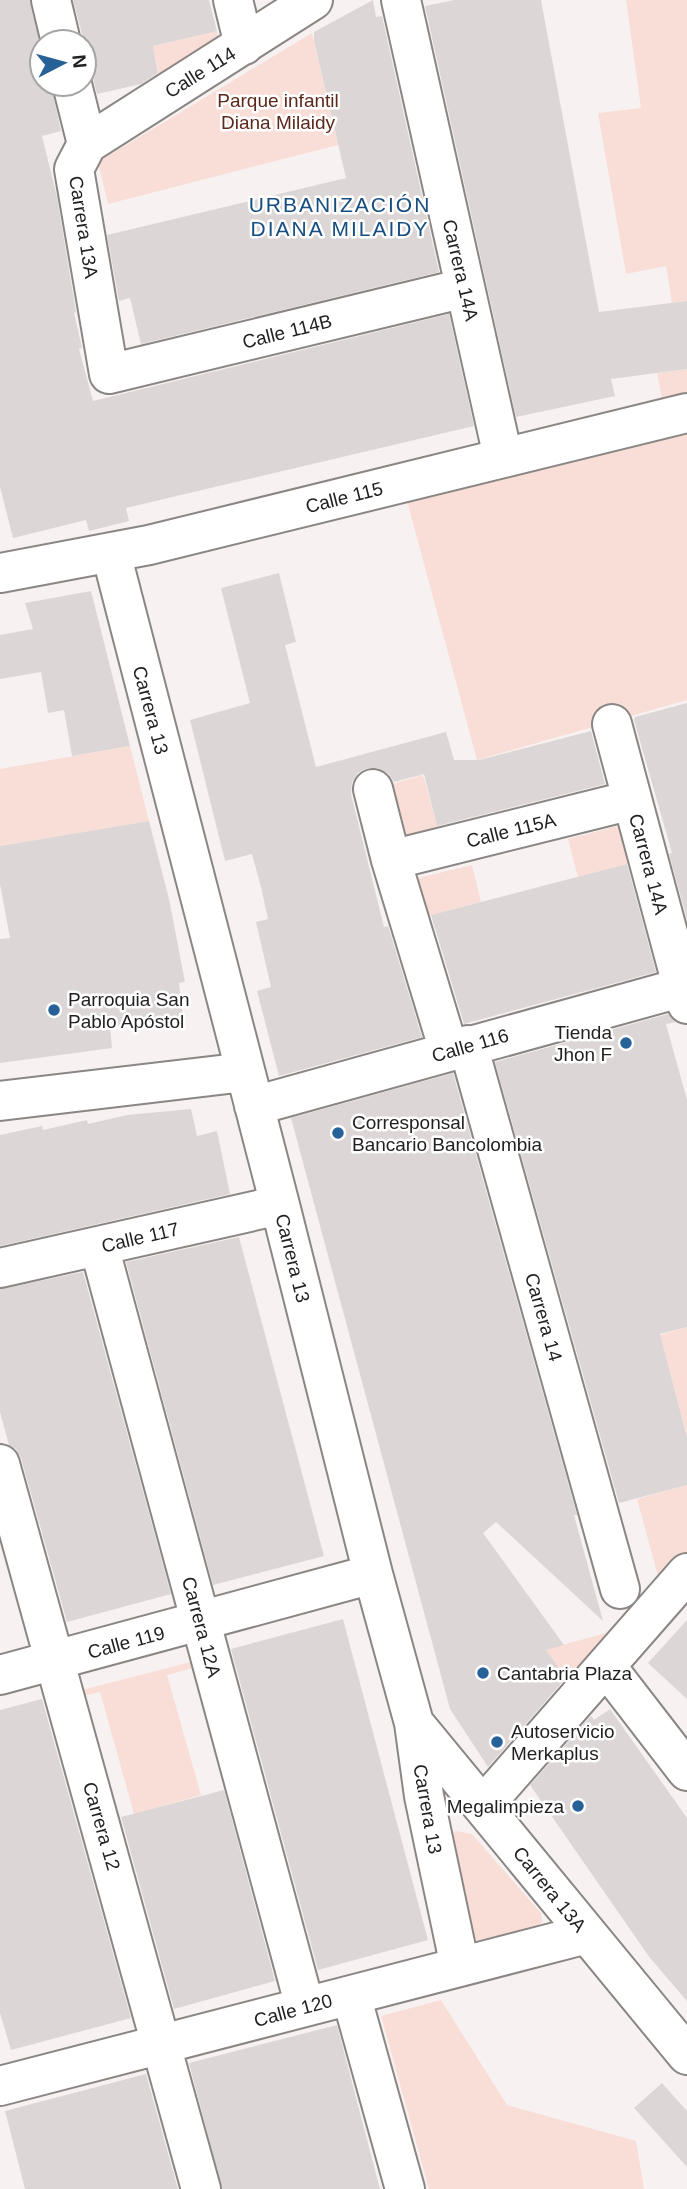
<svg xmlns="http://www.w3.org/2000/svg" width="687" height="2189" viewBox="0 0 687 2189" font-family="Arial,sans-serif">
<style>
.green{fill:#f9ded7}
.building{fill:#dcd7d6}
.lines{fill:none;stroke-linecap:round;stroke-linejoin:round}
.minor-casing{stroke:#8a8684;stroke-width:42}
.minor{stroke:#fff;stroke-width:38}
.poi-dot{fill:#266198;stroke:#fff;stroke-width:2.5}
.labels{text-anchor:middle;stroke-width:5;stroke-linejoin:round;paint-order:stroke}
.street-label{font-size:19px;fill:#211f1f;stroke:#fff}
.park-label{font-size:19px;fill:#5c281a;stroke:#fff}
.poi-label{font-size:19px;fill:#211f1f;stroke:#fff;text-anchor:start}
.neighbourhood-label{font-size:21px;letter-spacing:2px;fill:#174e7f;stroke:#fff}
</style>
<rect width="100%" height="100%" fill="#f7f2f1"/>
<path class="green" d="M626 0H687V301L672 303 666 266 626 274 598 113 641 108Z
M217 31 219 40 159 75 153 46Z
M312 33 338 145 108 204 98 162Z
M687 369V393L662 398 657 373Z
M687 434V700L477 760 407 501Z
M130 746 149 821 0 846V769Z
M423 775 438 829 405 837 392 784Z
M622 825 631 863 578 877 568 839Z
M472 865 481 902 428 916 418 878Z
M687 1327V1436L660 1335Z
M687 1485V1564L571 1687 566 1679 530 1689 522 1656 606 1633 658 1576 637 1499Z
M191 1662 193 1668 167 1675 201 1795 134 1814 100 1692 75 1698 74 1692Z
M456 1831 472 1834 541 1913 542 1922 535 1929 472 1941 447 1834Z
M441 2000 507 2105 636 2141 644 2189H429L381 2016Z"/>
<path class="building" d="M0 0H30L42 51V84H51L61 131 42 136 57 197 76 312 74 313 82 348 79 349 93 401 449 314 474 426 126 508 129 521 89 531 86 520 13 538 0 487Z
M73 0H209L217 31 153 46 158 73 141 84 97 94 93 78 84 66V42Z
M373 0 376 17 382 16 439 272 141 344 130 298 119 301 107 235 346 178 314 41V32Z
M454 0H541L599 312 687 301V369L611 379 615 396 516 417 425 6Z
M279 573 296 642 285 645 316 767 446 732 454 760H479L591 731 605 784 437 826 424 774 394 782 388 773 378 768H368L358 773 352 782 351 794 384 927 388 926 422 1037 279 1076 257 991 271 987 256 922 268 919 261 887 252 854 225 861 190 720 250 703 221 588Z
M91 591 130 746 72 756 64 710 48 713 41 672 0 679V635L33 629 25 603Z
M687 703V919L669 854 672 853 634 720 635 717Z
M149 821 169 899 185 982 179 983 183 1018 110 1027 112 1048 0 1063V939L10 938 0 884V846Z
M627 864 656 972 464 1024 431 915Z
M668 1014 676 1022 666 1024 687 1100V1327L660 1334 687 1437V1485L619 1503 495 1062Z
M453 1073 577 1515H574L603 1621 496 1522 483 1533 564 1645 546 1650 566 1678 488 1767 450 1709 291 1118Z
M191 1109 197 1136 217 1131 230 1194 0 1246V1135L42 1126 43 1130 87 1120 88 1124 127 1115Z
M239 1237 324 1556 213 1585 126 1262Z
M83 1272 171 1594 67 1622 21 1458 16 1449 9 1445 0 1412V1289Z
M343 1619 428 1940 318 1970 231 1649Z
M687 1620V1699L648 1663Z
M42 1699 131 2018 11 2050 0 2013V1710Z
M610 1709 687 1818V2001L650 1958 530 1785 591 1716 594 1720Z
M224 1790 275 1981 174 2009 121 1817Z
M337 2025 380 2189H222L189 2063Z
M146 2074 178 2189H25L5 2111Z
M662 2083 687 2111V2167L634 2108Z"/>
<g class="lines">
<defs>
<path id="minor" d="M51 0 61 42
M233 0 244 45
M401 0 503 457
M72 84 87 144 74 169 109 374 465 288
M87 144 313 0
M111 553 280 1205 373 1574 414 1723 424 1796 460 1967
M0 573 149 545 687 413
M612 724 687 1004
M373 789 391 860 449 1051
M391 860 632 800
M468 1045 620 1589
M0 1101 245 1072
M254 1106 687 986
M99 1246 305 2007
M0 1268 280 1205
M0 1464 201 2189
M606 1666 687 1771
M0 1675 373 1574
M414 1723 687 2055
M483 1806 687 1573
M351 1995 405 2189
M0 2086 587 1934"/>
</defs>
<use href="#minor" class="minor-casing"/>
<use href="#minor" class="minor"/>
</g>
<g class="poi-dot">
<circle cx="54" cy="1010" r="7"/>
<circle cx="626" cy="1043" r="7"/>
<circle cx="338" cy="1133" r="7"/>
<circle cx="483" cy="1673" r="7"/>
<circle cx="497" cy="1742" r="7"/>
<circle cx="578" cy="1806" r="7"/>
</g>
<g class="labels">
<g class="street-label">
<text transform="translate(200 72) rotate(-32)" y="7">Calle 114</text>
<text transform="translate(84 227) rotate(81)" y="7">Carrera 13A</text>
<text transform="translate(461 270) rotate(77)" y="7">Carrera 14A</text>
<text transform="translate(287 331) rotate(-14)" y="7">Calle 114B</text>
<text transform="translate(344 497) rotate(-14)" y="7">Calle 115</text>
<text transform="translate(151 710) rotate(75)" y="7">Carrera 13</text>
<text transform="translate(511 830) rotate(-14)" y="7">Calle 115A</text>
<text transform="translate(649 864) rotate(75)" y="7">Carrera 14A</text>
<text transform="translate(470 1045) rotate(-16)" y="7">Calle 116</text>
<text transform="translate(140 1237) rotate(-13)" y="7">Calle 117</text>
<text transform="translate(293 1258) rotate(76)" y="7">Carrera 13</text>
<text transform="translate(544 1317) rotate(74)" y="7">Carrera 14</text>
<text transform="translate(202 1627) rotate(75)" y="7">Carrera 12A</text>
<text transform="translate(126 1642) rotate(-15)" y="7">Calle 119</text>
<text transform="translate(428 1809) rotate(80)" y="7">Carrera 13</text>
<text transform="translate(102 1826) rotate(74)" y="7">Carrera 12</text>
<text transform="translate(550 1889) rotate(51)" y="7">Carrera 13A</text>
<text transform="translate(293 2010) rotate(-15)" y="7">Calle 120</text>
</g>
<g class="park-label">
<text x="278" y="107">Parque infantil<tspan x="278" dy="22">Diana Milaidy</tspan></text>
</g>
<g class="poi-label">
<text x="68" y="1006">Parroquia San<tspan x="68" dy="22">Pablo Apóstol</tspan></text>
<text x="612" y="1039" text-anchor="end">Tienda<tspan x="612" dy="22">Jhon F</tspan></text>
<text x="352" y="1129">Corresponsal<tspan x="352" dy="22">Bancario Bancolombia</tspan></text>
<text x="497" y="1680">Cantabria Plaza</text>
<text x="511" y="1738">Autoservicio<tspan x="511" dy="22">Merkaplus</tspan></text>
<text x="564" y="1813" text-anchor="end">Megalimpieza</text>
</g>
<g class="neighbourhood-label">
<text x="340" y="212">URBANIZACIÓN<tspan x="340" dy="24">DIANA MILAIDY</tspan></text>
</g>
</g>
<g transform="translate(63 63) rotate(84)"><circle r="33" fill="#ffffff" stroke="#a6a5a5" stroke-width="2"/>
<path d="M0-5L12 26L0 18L-12 26Z" fill="#266198"/>
<text y="-10" font-size="19" font-weight="bold" text-anchor="middle" fill="#211f1f">N</text>
</g>
</svg>
